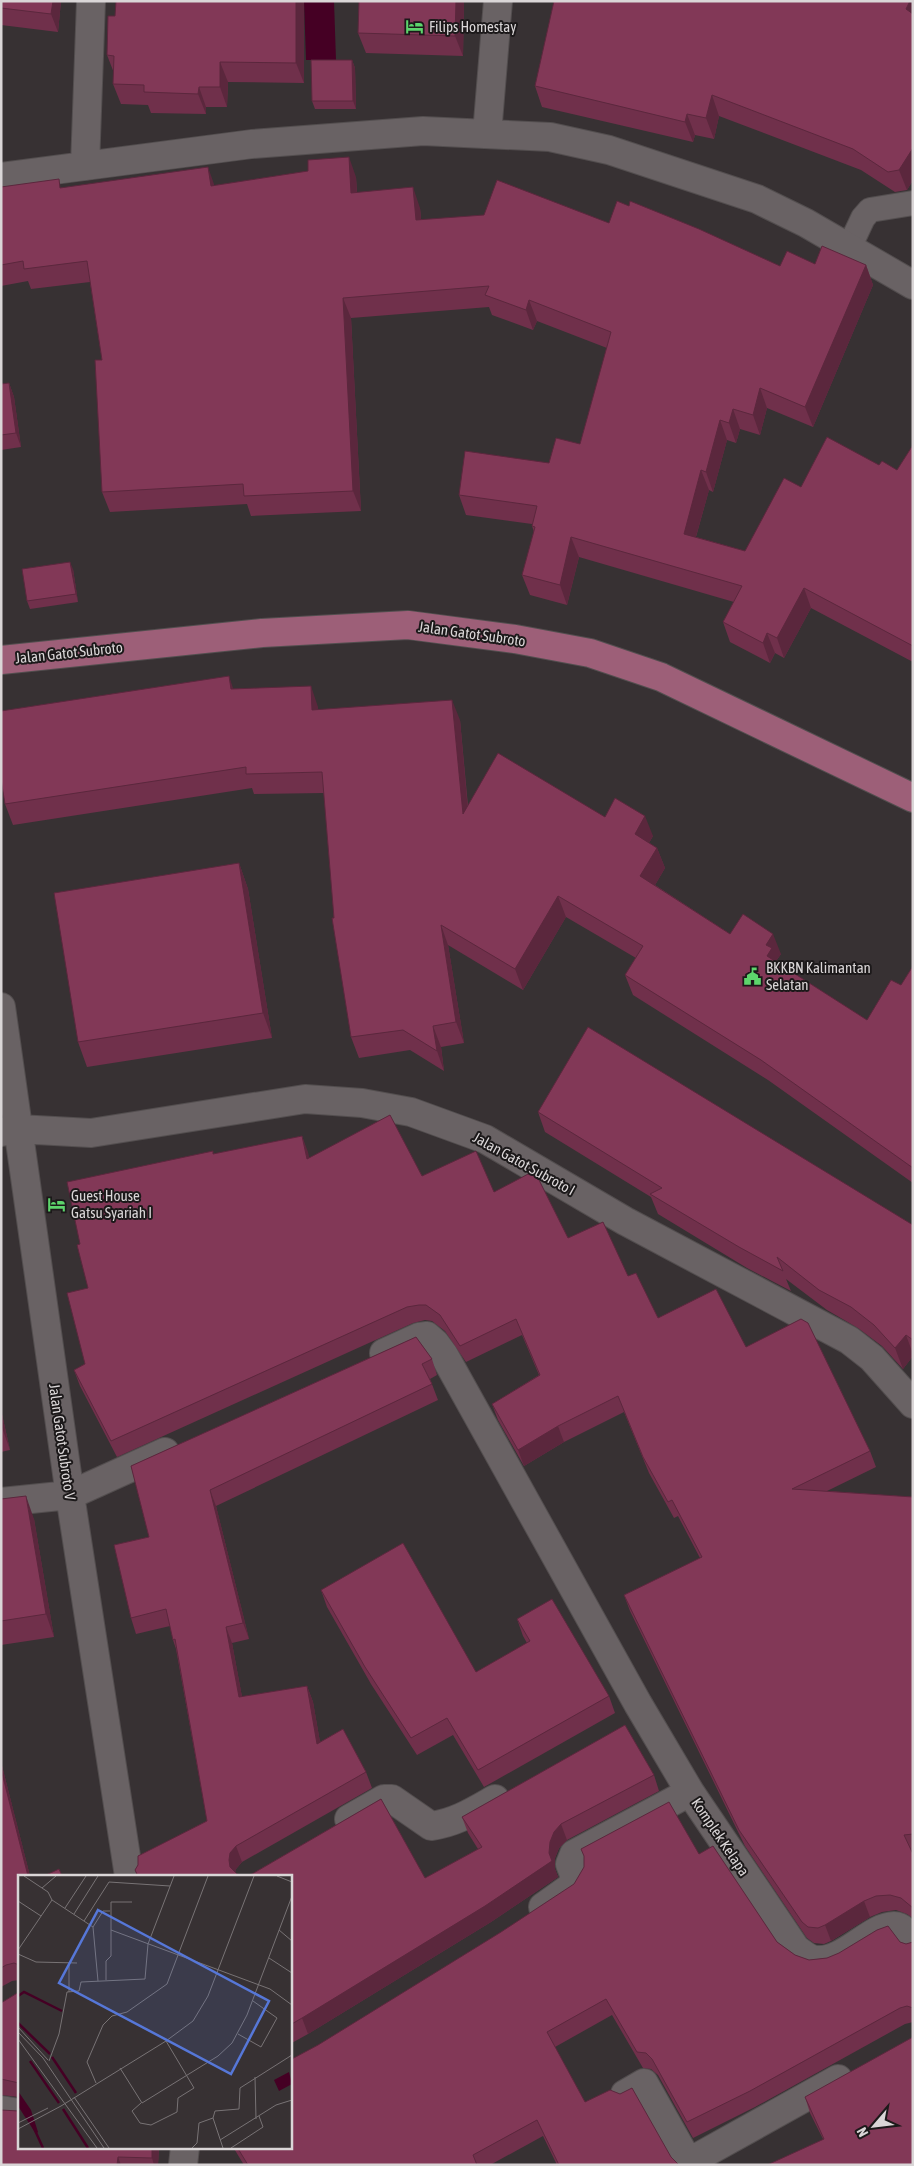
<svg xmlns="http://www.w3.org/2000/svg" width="914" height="2166" viewBox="0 0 914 2166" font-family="'Asap Condensed',sans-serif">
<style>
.water{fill:#450024}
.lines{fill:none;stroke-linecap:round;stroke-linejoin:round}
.lane-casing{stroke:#534e4f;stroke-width:26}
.street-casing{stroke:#534e4f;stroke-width:30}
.primary-casing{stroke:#534e4f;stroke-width:30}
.lane{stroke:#696264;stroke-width:24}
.street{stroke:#696264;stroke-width:28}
.primary{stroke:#9d5f78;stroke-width:28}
.wall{fill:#70304b}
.shaded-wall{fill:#5b273d}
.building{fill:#823857;stroke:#5b273d}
.labels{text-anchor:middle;stroke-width:4;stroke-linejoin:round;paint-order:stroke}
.poi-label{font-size:15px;fill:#dad6d7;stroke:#1c191a;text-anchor:start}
.street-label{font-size:15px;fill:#dad6d7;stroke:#1c191a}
.inset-river{fill:none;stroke:#450024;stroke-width:2.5}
.inset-road{fill:none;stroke:#787375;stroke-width:1}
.view{fill:#5677d8;fill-opacity:0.15;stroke:#5677d8;stroke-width:2.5}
.inset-edge{fill:none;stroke:#dad6d7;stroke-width:2.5}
</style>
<rect width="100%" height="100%" fill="#373133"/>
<path class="water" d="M304 1H334L336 60H306Z"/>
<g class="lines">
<defs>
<path id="lane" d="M849 248 863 218 870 210 913 203"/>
<path id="street" d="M487 134 498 1
M85 166 91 1
M1 177 252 144 423 131 550 137 609 150 757 199 806 223 913 285
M1 1007 70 1495 129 1876
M1 1132 18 1129 91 1133 305 1099 362 1103 411 1112 485 1139 625 1221 849 1340 872 1358 913 1404
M384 1353 419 1337 427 1336 435 1343 444 1355 638 1704 690 1792 796 1949C802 1953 810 1960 817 1960 844 1962 871 1926 894 1926 904 1926 909 1937 913 1944
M1 1502 70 1495 165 1452
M349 1819 384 1799H392L431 1826C455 1823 474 1811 495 1799
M543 1907 571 1887 575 1877 570 1864 574 1854 690 1792
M625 2094 644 2083 690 2165
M1 2110 19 2113
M689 2162 838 2079
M183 2165 185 2147"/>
<path id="primary" d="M1 660 262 633 408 625 515 639 590 653 661 677 913 798"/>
</defs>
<use href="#lane" class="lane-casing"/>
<use href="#street" class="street-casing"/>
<use href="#primary" class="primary-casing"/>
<use href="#lane" class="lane"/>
<use href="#street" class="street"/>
<use href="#primary" class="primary"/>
</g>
<path class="wall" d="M1 1H61L58 32 1 25Z
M304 1V83L228 82 227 107H206V114L151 113 148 105 121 104 113 84 114 73 107 55 115 16Z
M464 1 463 56 366 53 358 33Z
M549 1H913V180L907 190 895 192 861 170 719 116 714 139 695 135 693 142 542 107 535 86 554 2Z
M352 60 355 68 356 109H315L312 101Z
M356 177 357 193 420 208 421 219 609 223 780 266 815 264 866 265 873 285 813 427 767 408 760 435 740 429 736 443 727 440 713 492 709 490 696 537 745 551 801 487 879 465 897 470 913 445V662L811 608 784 658 775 653 770 663 730 642 723 622 734 602 579 557 567 605 530 595 522 575 534 532 532 526V524L466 515 459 495 549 463 580 444 607 348 537 321 533 330 492 315 489 307 351 318 361 511 251 516 247 504 110 512 102 492V360L90 282 31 289 28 281 1 286V187L63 188 215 185Z
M9 383 14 397 21 447 1 450V384Z
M73 569 78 602 30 609 27 601Z
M233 689 318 707V710L460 720 468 806 605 817 653 836 649 843 657 848 665 868 655 885 730 934 781 954 776 961 777 963 867 1020 901 985 913 966V1183L768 1080 633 995 625 975 636 958 566 917 523 990 448 945 464 1043 441 1047 444 1071 410 1050 359 1058 351 1037 334 918 324 793 254 794 252 788 13 825 5 804Z
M239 863 248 889 272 1038 87 1067 78 1042Z
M538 1112 913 1225V1356L903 1369 882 1346 858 1328 827 1310 786 1279 791 1291 747 1268 658 1214 651 1197 545 1132Z
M302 1136 309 1158 422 1176 494 1192 628 1276 658 1318 746 1347 870 1451 876 1467 827 1491 913 1497V1851H911L913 1854V1918L907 1914 896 1910 882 1912 870 1917 831 1941 824 1944 814 1943 807 1938 745 1846 630 1611 624 1595 700 1558 678 1516 674 1518 649 1473 624 1412 564 1442 524 1466 498 1420 492 1404 539 1375 522 1335 466 1362 445 1331 432 1321 425 1320 413 1323 117 1457 80 1386 74 1370 85 1364 88 1288 80 1244 214 1154Z
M416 1337 432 1359 437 1375 430 1379 438 1400 216 1506 249 1639 232 1643 242 1697 307 1686 313 1702 320 1742 343 1729 366 1772 372 1788 242 1862 236 1869 235 1872 237 1874 245 1876 252 1874 381 1799 425 1878 478 1849 468 1833 462 1817 625 1725 654 1775 659 1791 567 1840 559 1848 555 1858V1869L558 1877 491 1922 308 2034 290 2044V1876H137L135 1870 138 1865V1856L207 1821 176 1649 173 1640 170 1626 136 1634 131 1618 114 1545 149 1537 131 1466Z
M1 1410 10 1450 1 1452Z
M1 1499 34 1519 54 1637 1 1645Z
M321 1590 476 1672 527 1643 523 1636 517 1619 609 1696 615 1713 484 1787 453 1735 417 1755 371 1684 327 1607Z
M1 1762 30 1876H19V1980L12 1981 1 1987Z
M699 1854 777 1942 795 1955 809 1960 827 1958 900 1942 906 1944 913 1942V2022L905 2024 755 2107 693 2138 658 2075 651 2069 643 2068 612 2015 555 2047 585 2102 671 2157 679 2165H557L543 2136 490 2165H244L233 2147H290L292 2060Z
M19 1992V2097L1 2095V2003Z
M805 2097 913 2165 823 2139 810 2113Z
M19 2147H159L158 2165H1Z"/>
<path class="shaded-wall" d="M53 1H61L58 32 51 14Z
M296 1H304V83L296 63Z
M456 1H464L463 56 455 36Z
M910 1H913V29L906 9Z
M352 60 355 68 356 109 353 101Z
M220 62 228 82 227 107 220 87Z
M199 87 206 107V114L198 94Z
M712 95 719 116 714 139 706 118Z
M687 114 695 135 693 142 685 122Z
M913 148V180L907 190 899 170Z
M349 157 356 177 358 213 351 193Z
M208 167 215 187 211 186Z
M413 187 420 208 423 240 416 220Z
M866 265 873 285 813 427 805 407Z
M343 298 351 318 361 511 353 491Z
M529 300 537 321 533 330 526 310Z
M9 383 14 397 21 447 16 433Z
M760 388 767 408 760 435 753 415Z
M733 409 740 429 736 443 729 423Z
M720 420 727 440 713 492 706 472Z
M701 470 709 490 691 554 684 534Z
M571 537 579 557 567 605 560 585Z
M70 562 73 569 78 602 76 594Z
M804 588 811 608 784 658 777 638Z
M767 633 775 653 770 663 763 643Z
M229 676 236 697 231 689Z
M311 686 318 707 319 731 312 710Z
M452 700 460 720 470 834 463 814Z
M645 816 653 836 642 855 635 834Z
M657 848 665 868 648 897 640 876Z
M239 863 248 889 272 1038 263 1013Z
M558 896 566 917 523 990 515 969Z
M441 925 448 945 464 1043 456 1022Z
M773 934 781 954 776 961 779 969 767 956 766 945Z
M433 1026 441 1047 444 1071 437 1051Z
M302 1136 308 1152 313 1175 307 1159Z
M906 1335 913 1354V1356L903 1369 895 1348Z
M1 1410 10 1450 1 1425Z
M558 1426 564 1442 524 1466 518 1450Z
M210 1490 216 1506 249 1639 243 1623Z
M26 1496 34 1519 54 1637 46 1614Z
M226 1627 232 1643 245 1713 239 1697Z
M307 1686 313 1702 323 1759 317 1744Z
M1 1762 30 1876H28L1 1769Z
M561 1824 567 1840 559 1848 555 1858V1869L558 1877 491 1922 308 2034 302 2018 549 1853 550 1842 554 1832Z
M236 1846 242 1862 236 1869 235 1876 230 1867 229 1860 230 1853Z
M864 1901 870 1917 831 1941 825 1925Z
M152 2147H159L158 2165H154L152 2158Z
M118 2157 121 2165H117Z"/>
<path class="building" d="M1 1H53L51 14 1 8Z
M116 1H296V63L220 62V87H199L198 94 144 92V85L113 84 114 56 107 55 108 16H115Z
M359 1H456L455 36 358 33Z
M554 1H910L906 9 913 14V148L899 170 888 172 853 149 712 95 706 118 687 114 685 122 535 86Z
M311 60H352L353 101H312Z
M349 157 351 193 413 187 416 220 484 215 497 180 609 223 617 201 629 206 630 201 699 229 780 266 787 251 815 264 822 246 866 265 805 407 760 388 753 415 733 409 729 423 720 420 706 472 701 470 684 534 745 551 784 478 801 487 827 437 879 465 882 461 897 470 913 445V646L804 588 777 638 767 633 763 643 723 622 742 586 571 537 560 585 522 575 535 527 532 526 537 506 459 495 465 451 549 463 556 438 580 444 611 332 529 300 526 310 485 295 489 286 343 298 353 491 244 496 243 484 102 492 95 360H102L87 261 24 269 23 261 1 265V187L59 179 60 188 208 167 211 186 308 171V160Z
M9 383 16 433 1 435V384Z
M70 562 76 594 27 601 22 569Z
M229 676 231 689 311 686 312 710 452 700 463 814 498 753 605 817 615 798 645 816 635 834 657 848 640 876 730 934 743 914 773 934 766 945 772 948 767 956 867 1020 891 980 901 985 913 966V1168L761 1060 625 975 643 946 558 896 515 969 441 925 456 1022 433 1026 437 1051 403 1030 351 1037 332 918H334L322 772 246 774V767L5 804 1 779V711Z
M239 863 263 1013 78 1042 54 893Z
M588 1027 913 1225V1340L906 1335 895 1348 874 1325 851 1307 819 1290 777 1257 783 1271 739 1247 650 1194 662 1188 538 1112Z
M390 1115 422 1176 476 1151 494 1192 532 1172 536 1174 568 1238 603 1222 628 1276 636 1273 658 1318 716 1289 746 1347 801 1319 808 1323 870 1451 792 1489 913 1497V1834L904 1835 913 1854V1908L901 1898 890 1895 876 1896 864 1901 825 1925 818 1928 808 1927 802 1922 739 1830 624 1595 702 1557 672 1500 668 1502 643 1457 618 1396 558 1426 518 1450 492 1404 540 1375 516 1319 460 1346 440 1315 426 1305H419L407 1307 111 1441 74 1370 85 1364 67 1293 88 1288 77 1245 80 1244 67 1182 213 1151V1154L302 1136 307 1159Z
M416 1337 432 1359 422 1364 432 1384 210 1490 243 1623 226 1627 239 1697 307 1686 317 1744 343 1729 366 1772 236 1846 230 1853 229 1860 230 1867 237 1874 245 1876 252 1874 381 1799 425 1878 482 1847 462 1817 625 1725 654 1775 561 1824 554 1832 550 1842 549 1853 552 1861 485 1906 302 2018 290 2025V1876H138L135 1870 138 1865V1856L207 1821 175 1639 173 1640 166 1609 131 1618 114 1545 149 1537 131 1466Z
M26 1496 46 1614 1 1621V1499Z
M403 1543 476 1672 530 1641 517 1619 552 1599 609 1696 478 1770 447 1718 411 1738 365 1667 321 1590Z
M1 1769 28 1876H19V1965L14 1963 6 1965 1 1968Z
M669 1802 699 1854 713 1846 777 1942 795 1955 809 1960 827 1958 839 1953 877 1930 888 1926 900 1942 906 1944 913 1942V2008L907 2006 900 2008 750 2091 687 2122 652 2059 646 2053 637 2052 606 1999 547 2032 585 2102 610 2090 620 2094 632 2088 671 2157 679 2165H559L537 2120 473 2155 477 2165H248L237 2147H290V2060L318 2045 501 1932 574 1884 584 1867V1856L581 1849Z
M59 1869 62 1876H44Z
M19 1992V2083L1 2079V2003Z
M913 2037V2165H767L824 2139 805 2097Z
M1 2110 19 2111V2147H152V2158L118 2157 117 2165H1Z"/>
<defs>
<symbol id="hotel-bare" viewBox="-9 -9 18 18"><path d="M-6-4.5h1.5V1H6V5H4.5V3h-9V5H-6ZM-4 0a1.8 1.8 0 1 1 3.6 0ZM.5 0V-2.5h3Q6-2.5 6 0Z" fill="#5dd56c" stroke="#1c191a" stroke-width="2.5" paint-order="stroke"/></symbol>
<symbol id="civic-bare" viewBox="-9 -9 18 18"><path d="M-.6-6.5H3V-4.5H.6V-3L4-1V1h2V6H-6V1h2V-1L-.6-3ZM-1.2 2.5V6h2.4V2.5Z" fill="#5dd56c" stroke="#1c191a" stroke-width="2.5" paint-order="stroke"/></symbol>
</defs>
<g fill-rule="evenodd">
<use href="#hotel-bare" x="402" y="14" width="25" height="25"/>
<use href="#civic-bare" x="740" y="964" width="25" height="25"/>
<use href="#hotel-bare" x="44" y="1192" width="25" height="25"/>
</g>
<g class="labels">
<g class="poi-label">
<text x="429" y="32">Filips Homestay</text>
<text x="766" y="973">BKKBN Kalimantan<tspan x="766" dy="17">Selatan</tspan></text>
<text x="71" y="1201">Guest House<tspan x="71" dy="17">Gatsu Syariah I</tspan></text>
</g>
<g class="street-label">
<text transform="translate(472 634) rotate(8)" y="5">Jalan Gatot Subroto</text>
<text transform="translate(69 653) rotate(-6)" y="5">Jalan Gatot Subroto</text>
<text transform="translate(524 1164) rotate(29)" y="5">Jalan Gatot Subroto I</text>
<text transform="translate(62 1442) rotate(82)" y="5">Jalan Gatot Subroto V</text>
<text transform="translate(720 1837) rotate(56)" y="5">Komplek Kelapa</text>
</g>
</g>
<g transform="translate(18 1875)">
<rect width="274" height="274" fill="#373133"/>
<path d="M271 197 274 209 261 216 256 205ZM0 216 13 235 20 257 18 259 0 231Z" fill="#450024"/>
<path class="inset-river" d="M0 121 6 117 44 136M0 148 32 179M34 182 58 218M12 186 41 228M45 234 70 273M15 251 25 273"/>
<path class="inset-road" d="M6 1 30 17 34 25M259 1 274 7M24 13 38 1M34 25 75 52M0 26 23 41M114 27H93V55L252 114 274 130M47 33 68 1M56 39 80 1M66 46 91 7 152 11M75 52 80 106M75 52 85 36H92M261 55 274 66M0 75 34 25M0 79 18 87 59 88M251 83 274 98M51 90V117M88 105V86L93 81V55M0 152 30 185M0 157 25 183 86 273M220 159 243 172 259 143 235 126M0 164 79 273M31 186 41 159 49 117 61 116 63 107 127 104 130 69 156 1M102 193 124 228 200 181 214 168 229 140 274 21M237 202 238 244M78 208 69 187 85 150 94 141 109 137 149 109 190 1M56 222 91 273M123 228 114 236 122 248 133 250 159 237 160 223 176 213 148 166M0 248 30 233M0 254 43 231 148 166 175 146 190 121 236 1M202 265 258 230 274 225M174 273 179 268 181 248 195 243M205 273 195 243 197 236 221 234 222 213 274 180M213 273 245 252 241 241"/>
<path class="view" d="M80 35 251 126 213 199 41 108Z"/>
<rect width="274" height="274" class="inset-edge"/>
</g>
<rect width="914" height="2166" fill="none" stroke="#dad6d7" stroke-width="5"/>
<g transform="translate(874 2126) rotate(242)" stroke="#1c191a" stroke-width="4" paint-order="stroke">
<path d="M0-4L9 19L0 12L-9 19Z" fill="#dad6d7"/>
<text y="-8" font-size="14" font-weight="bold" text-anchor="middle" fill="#dad6d7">N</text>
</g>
</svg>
